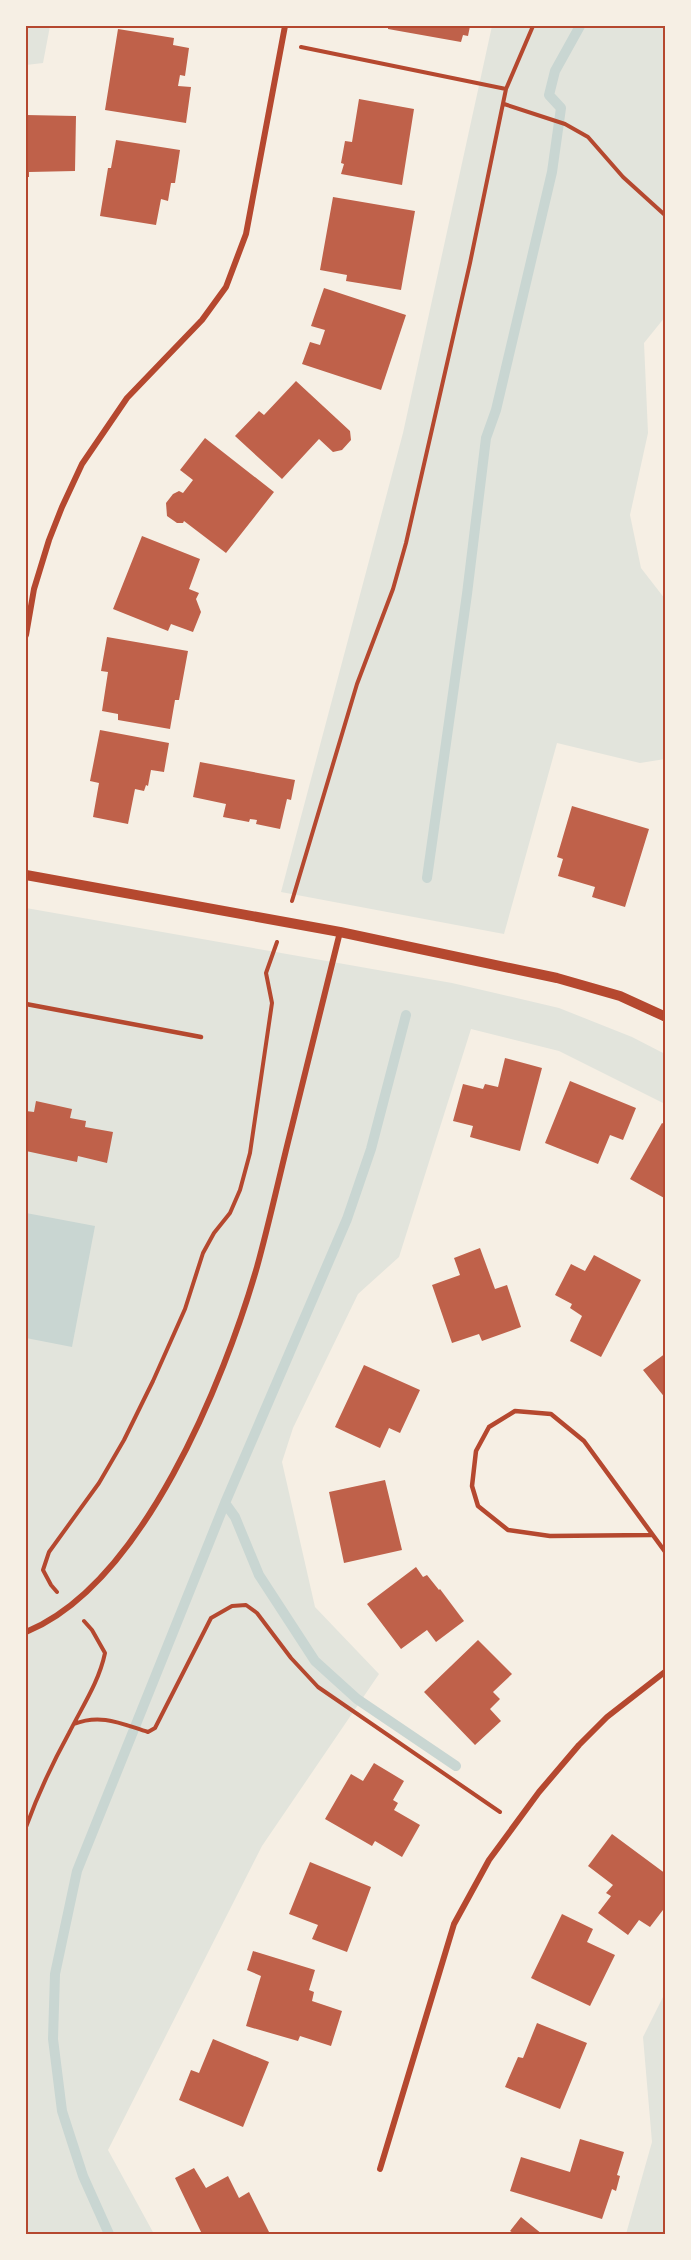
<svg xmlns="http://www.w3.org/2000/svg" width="691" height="2260" viewBox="0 0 691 2260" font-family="'DejaVu Sans',sans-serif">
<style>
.green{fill:#e2e4dc}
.water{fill:#c9d6d2}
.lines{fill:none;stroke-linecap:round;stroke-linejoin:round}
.stream{stroke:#c9d6d2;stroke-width:10}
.building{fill:#bf614a}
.path{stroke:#b5482f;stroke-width:4}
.service{stroke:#b5482f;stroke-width:4.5}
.minor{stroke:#b5482f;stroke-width:6}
.tertiary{stroke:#b5482f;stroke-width:10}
.neatline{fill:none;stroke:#b5482f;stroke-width:2}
</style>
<rect width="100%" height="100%" fill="#f6efe4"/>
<path class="green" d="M26 26H50L43 63 26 65Z
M492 26H665V317L644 343 648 433 630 515 641 568 665 599V759L640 763 557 743 504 934 281 892 403 433Z
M26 908 452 983 559 1008 632 1037 665 1054V1104L559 1051 471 1029 399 1257 358 1294 293 1428 282 1462 315 1607 379 1674 262 1846 108 2150 154 2234H26Z
M665 1993V2234H626L652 2142 643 2037Z"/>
<path class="water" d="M26 1213 95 1226 72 1347 26 1338Z"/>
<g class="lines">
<path class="stream" d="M427 878 467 594 486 438 496 410 552 172 561 108 549 95 555 71 580 26
M225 1503 235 1517 259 1575 315 1661 357 1699 456 1766
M109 2234 83 2176 62 2111 53 2039 55 1974 77 1871 225 1503 347 1219 371 1149 406 1015"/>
</g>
<path class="building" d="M388 26H470L468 36 463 35 461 42 388 29Z
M118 29 174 38 173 45 189 48 185 76 180 75 178 86 191 87 186 123 105 110Z
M359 99 414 109 402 185 341 174 344 164 341 163 345 141 352 142Z
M26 115 76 116 75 171 29 172V177H26Z
M116 140 180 150 175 183H171L168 201 161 199 156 225 100 216 108 168H111Z
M333 197 415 211 401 290 346 281 347 275 320 270Z
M324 288 406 315 381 390 302 364 310 342 320 345 325 330 311 326Z
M296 381 350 431 351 440 342 450 333 452 319 439 282 479 235 436 259 411 264 415Z
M205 438 274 492 226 553 184 521 183 523H177L167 516 166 503 173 494 179 491 183 493 193 480 180 470Z
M142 536 200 559 189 589 199 593 196 599 201 612 193 632 171 624 168 631 113 609Z
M107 637 188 651 179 700H175L170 729 118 720V714L102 711 108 672 101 671Z
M100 730 169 743 164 772 151 770 148 786 146 785 144 791 135 789 128 824 93 817 99 783 90 781Z
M200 762 295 780 291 800 287 799 280 829 256 824 257 820 250 819 249 822 223 817 226 804 193 797Z
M572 806 649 829 625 907 592 897 595 887 558 876 563 859 557 857Z
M505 1058 542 1068 520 1151 470 1137 473 1126 453 1121 463 1084 483 1089 485 1084 498 1087Z
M570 1081 636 1108 623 1140 610 1135 598 1164 545 1143Z
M36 1101 72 1109 70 1118 86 1121 85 1127 113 1132 107 1163 78 1156 77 1162 26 1151V1111L34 1112Z
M662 1123 666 1125V1199L630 1179Z
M480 1248 495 1289 507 1285 521 1327 482 1341 479 1334 452 1343 432 1285 460 1275 454 1258Z
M594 1255 641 1280 601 1357 570 1341 582 1316 570 1308 572 1304 555 1295 571 1264 585 1271Z
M666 1353V1399L643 1370Z
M364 1365 420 1390 400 1433 389 1428 380 1448 335 1427Z
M385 1480 402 1550 344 1563 329 1492Z
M416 1567 423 1577 427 1575 439 1590 440 1589 464 1621 436 1642 427 1630 401 1649 367 1604Z
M478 1640 512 1674 493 1692 500 1699 490 1709 501 1721 475 1745 424 1692Z
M374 1763 404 1781 393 1800 398 1803 394 1810 420 1825 402 1857 375 1841 372 1846 325 1819 351 1774 363 1781Z
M612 1834 666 1874V1906L650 1927 639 1920 628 1935 598 1913 611 1896 606 1893 613 1885 588 1866Z
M310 1862 371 1887 347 1952 312 1939 318 1925 289 1914Z
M562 1914 593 1929 587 1942 615 1955 590 2006 531 1978Z
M253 1951 315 1970 309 1990 314 1992 312 2001 342 2011 331 2046 300 2036 298 2041 246 2026 261 1976 247 1970Z
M537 2023 587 2043 560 2109 505 2087 518 2057 523 2058Z
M213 2039 269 2062 243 2127 179 2100 191 2070 199 2073Z
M580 2139 624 2152 617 2175 620 2176 616 2191 612 2189 602 2219 510 2191 521 2157 570 2172Z
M194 2168 206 2188 228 2176 239 2198 249 2192 270 2234H202L175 2178Z
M521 2217 542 2234H512L513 2233 510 2231Z"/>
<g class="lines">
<path class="path" d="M301 47 506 89
M504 104 565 124 588 137 623 177 666 216
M292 901 357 684 393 589 406 543 470 263 506 89 533 26
M57 1592 51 1585 43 1570 49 1552 99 1483 124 1440 153 1381 185 1309 203 1253 214 1233 230 1213 240 1190 250 1153 272 1003 266 973 277 942
M74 1724C101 1713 122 1724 148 1732L155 1728 211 1618 232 1606 246 1605 257 1613 291 1658 318 1687 500 1812
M26 1827C38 1794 52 1764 69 1733 82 1707 99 1682 105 1653L92 1630 84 1621"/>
<path class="service" d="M26 1004 201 1037
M651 1535 550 1536 508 1530 478 1506 472 1486 476 1451 489 1427 515 1411 551 1414 584 1441 666 1553"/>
<path class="minor" d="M26 635 34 589 49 540 62 507 82 464 127 398 202 320 226 287 246 234 285 26
M26 1632C143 1584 224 1381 257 1267 270 1220 280 1173 292 1126 308 1061 324 997 340 932
M380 2169 454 1924 489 1860 539 1792 579 1745 607 1717 666 1671"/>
<path class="tertiary" d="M26 875 340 932 557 978 620 996 666 1017"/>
</g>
<rect width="691" height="2260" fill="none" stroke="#f6efe4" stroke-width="54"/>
<rect x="27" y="27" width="637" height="2206" class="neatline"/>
</svg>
